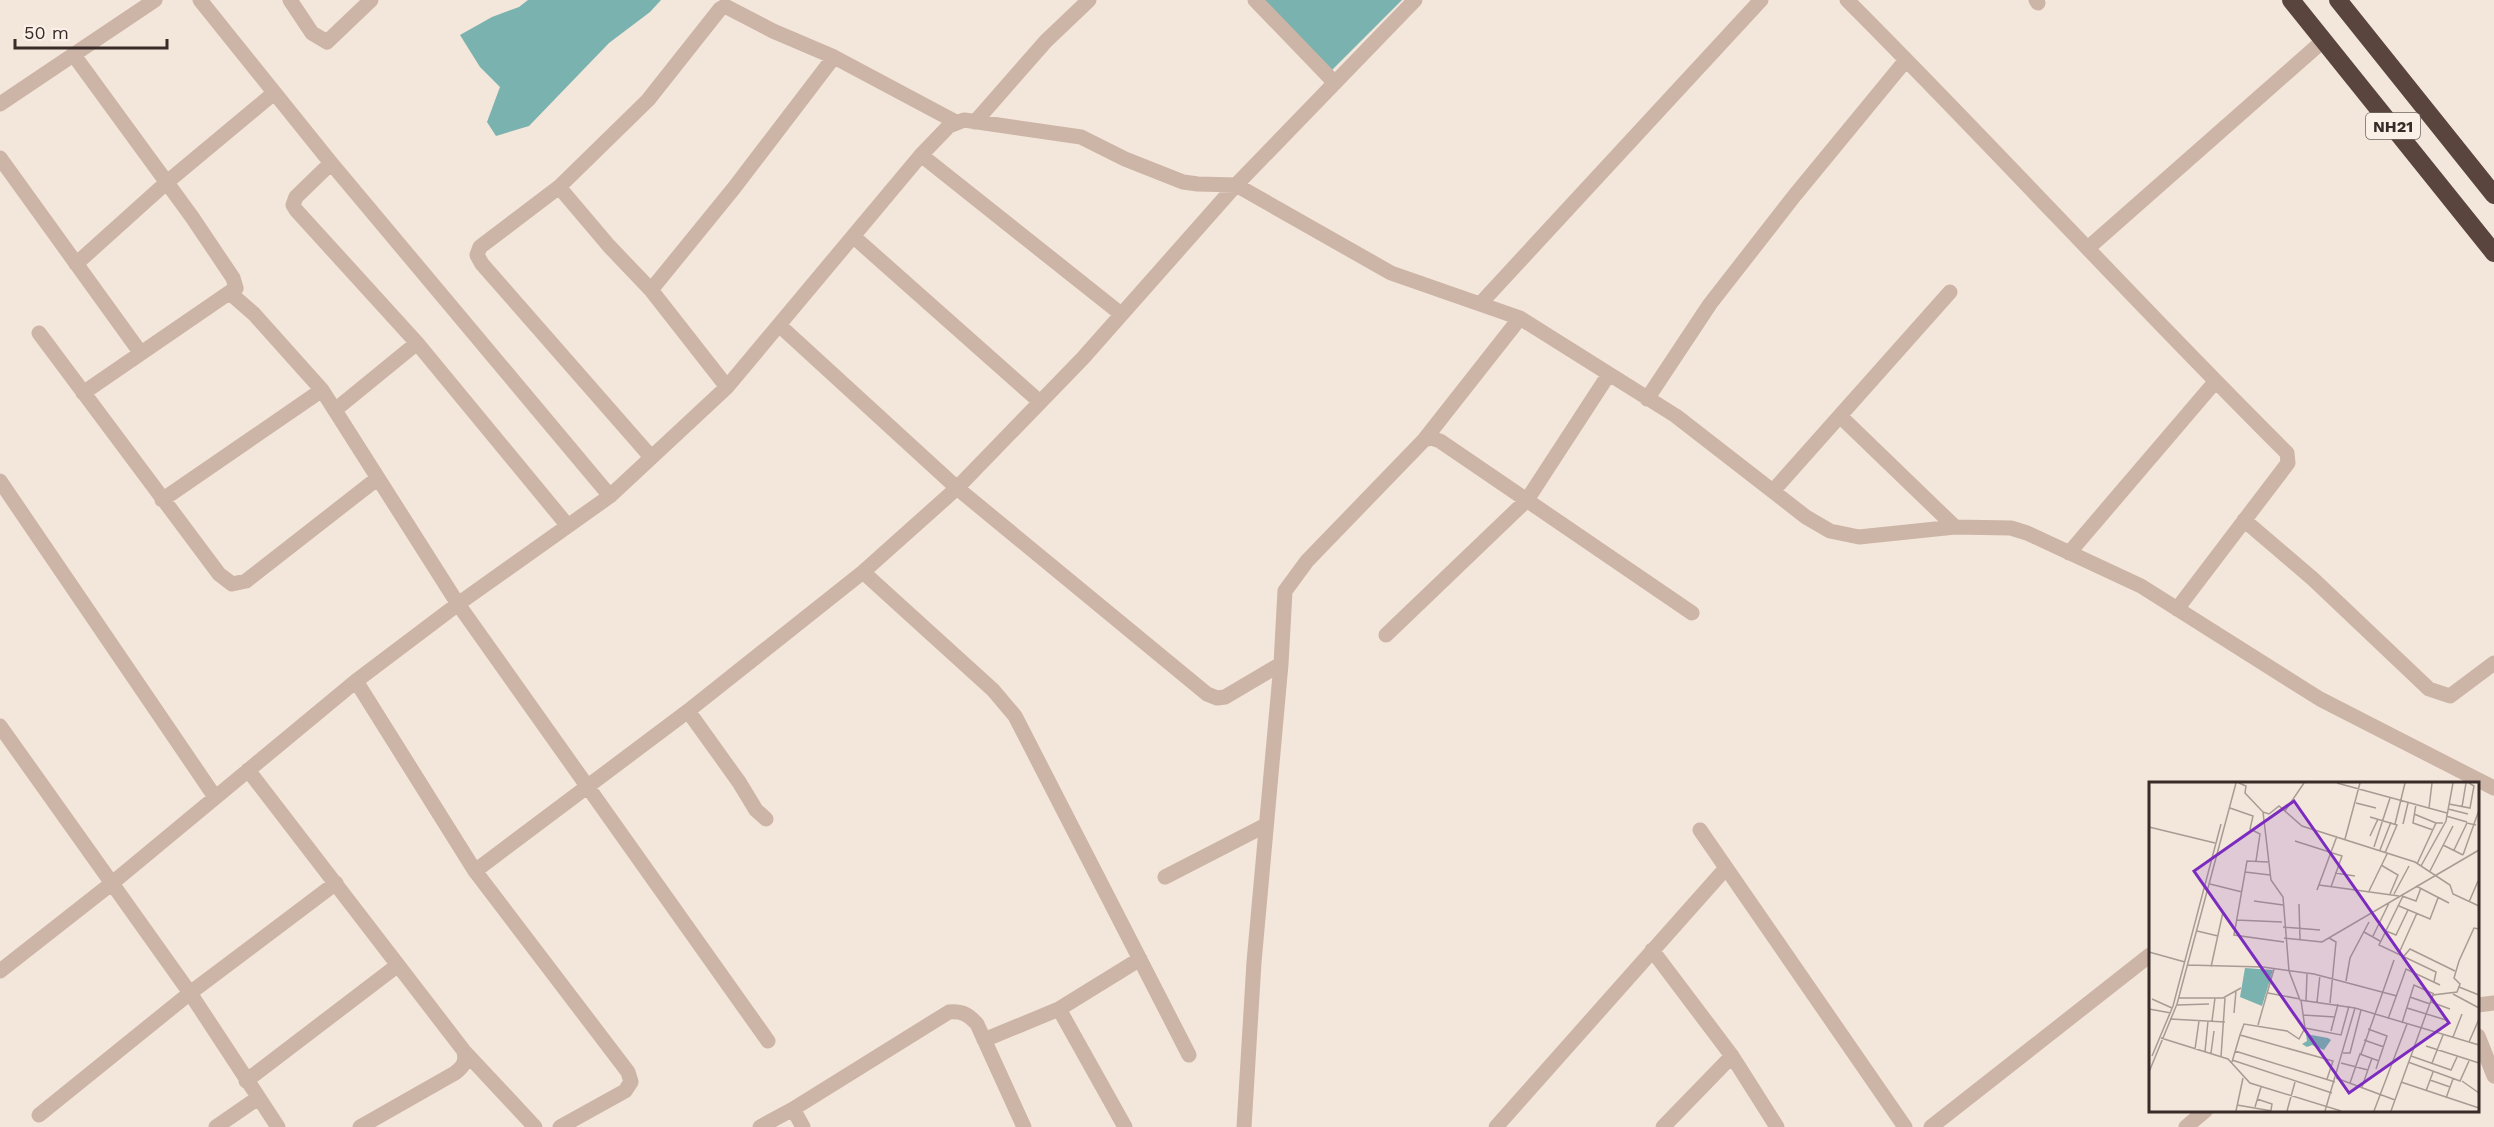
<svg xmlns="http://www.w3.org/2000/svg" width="2494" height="1127" viewBox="0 0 2494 1127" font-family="'Work Sans',sans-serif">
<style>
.water{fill:#79b2ae}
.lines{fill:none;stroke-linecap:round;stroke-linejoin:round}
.street{stroke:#ccb4a6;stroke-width:15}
.highway{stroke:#59443e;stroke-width:18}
.labels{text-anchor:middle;stroke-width:5;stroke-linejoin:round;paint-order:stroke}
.shield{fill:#faf0e8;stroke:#726662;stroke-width:1.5}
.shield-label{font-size:16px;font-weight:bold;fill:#382b28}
.inset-road{fill:none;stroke:#a89b93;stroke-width:1.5}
.view{fill:#7b2cbf;fill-opacity:0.15;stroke:#7b2cbf;stroke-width:3}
.inset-edge{fill:none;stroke:#382b28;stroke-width:3}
</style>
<rect width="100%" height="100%" fill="#f3e6db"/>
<path class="water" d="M528 0H661L650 12 609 43 529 126 496 136 487 122 500 87 480 67 460 35 492 17 519 7Z
M1263 0H1402L1330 72Z"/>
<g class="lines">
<path class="street" d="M200 0 331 163 610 496
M290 0 312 33 327 42 371 0
M1255 0 1335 83
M1847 0C1996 149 2138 305 2287 453L2288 463 2177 609
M2036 0 2038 3
M73 54 192 217 233 278 236 288 83 393
M0 104 155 0
M975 122 1046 41 1089 0
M921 155 1121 314
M0 158 140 352
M331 163 296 197 293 205 296 210 417 343 568 526
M559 187 609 246 651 290 727 387
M854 237 1040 402
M2088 248 2324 40
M76 264 166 183 274 93
M651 290 734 188 834 57
M230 293 254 314 322 390 458 604 768 1041
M1480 304 1761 0
M779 325 957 488 1207 694 1217 698 1225 697 1281 664
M39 333 219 574 232 584 246 581 378 478
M1647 399 1710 304 1795 195 1906 60
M335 410 417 343
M1840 416 1955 527
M1424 440 1431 438 1440 441 1692 613
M651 457 482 264 477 255 480 247 559 187 648 100 720 9 725 6 773 31 834 57 956 122
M0 481 215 797
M1773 491 1950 292
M162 500 322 390
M2244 520 2313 579 2429 689 2450 696 2494 663
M2069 553 2215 382
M863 572 993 690 1015 716 1189 1055
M1386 635 1527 500 1609 374
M356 681 475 871 628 1072 631 1082 625 1091 560 1127
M688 711 739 782 756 810 766 819
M0 726 190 993 278 1127
M248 770 464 1051C466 1062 464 1066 455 1073L360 1127
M1700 830 1905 1127
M475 871 688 711 863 572 957 488 1083 358 1236 185 1415 0
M1165 877 1266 825
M1652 950 1732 1056 1777 1127
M0 971 111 884 356 681 458 604 610 496 727 387 921 155 949 126 964 120 1081 137 1125 159 1183 182 1198 184 1236 185 1391 273 1520 318 1676 416 1806 517 1830 531 1859 537 1955 527 2011 528 2027 533 2141 586 2320 699 2494 788
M2478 1005 2494 1003
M1059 1009 1125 1127
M2478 1036 2494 1076
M984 1040 1059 1009 1140 959
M464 1051 535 1127
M246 1081 398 965
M793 1109 803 1127
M39 1115 190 993 336 883
M216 1127 258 1098
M760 1127 793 1109 949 1012C962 1011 968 1014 977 1024L1024 1127
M1244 1127 1254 962 1281 664 1285 591 1307 561 1424 440 1520 318
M1496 1127 1726 868
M1663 1127 1732 1056
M1931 1127 2150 955
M2186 1127 2206 1110"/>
<path class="highway" d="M2291 0 2494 253
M2338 0 2494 195"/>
</g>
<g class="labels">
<rect class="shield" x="2366" y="113" width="54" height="26" rx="4.5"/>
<g class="shield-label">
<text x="2393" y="132">NH21</text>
</g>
</g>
<g transform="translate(2149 782)">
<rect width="330" height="330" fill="#f3e6db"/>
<path d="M96 186 124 188 113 224 91 215ZM157 252 179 256 182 258 175 268 163 263 158 265 153 262 158 259Z" fill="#79b2ae"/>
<path class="inset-road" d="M90 1 97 4 96 11 114 30 122 98 134 115 140 189 151 218 206 226 330 263M188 1 298 31M207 21 227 26M267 22 264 41 284 48M300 22 321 26 325 4 320 1M313 25 317 1M81 26 104 34 101 47 111 52 107 79M280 26 283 1M299 27 319 32M136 29 155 1M114 30 120 32 130 24 153 44 266 80 301 103 304 112 330 124M265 32 287 41M297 34 318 40M221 35 248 43 236 71M246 42 256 1M254 42 259 21M0 45 66 61M221 54 229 37M196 57 211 1M146 59 193 74 182 105M294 63 314 73M225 65 241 16M231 68 242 40M305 68 318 41 327 43M314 73 330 28M119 80 98 79 85 153 135 160M268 82 287 41H294M232 83 249 93 241 112M272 84 297 39 304 1M281 89 304 44M96 90 121 93M186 91 206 94M61 102 93 110M170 103 250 114M267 104 300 121M168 108 188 54M220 109 238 72M245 112 260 84M253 114 267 119 272 106M254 114 230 163 287 190 285 200M105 119 134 123M320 120 329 99M150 122 151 157M250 124 281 137 289 116M87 138 133 140M134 145 171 148M48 149 69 154M237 149 247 153 259 128M215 150 231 159M224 154 240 121M135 156 173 160 330 68M180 156 187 160 181 221M0 170 36 180M250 171 268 131M255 174 261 167 306 189M38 183 114 185 165 192 248 214M62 185 74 130M197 199 201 176 220 140M310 205 330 213M119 211 151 217M304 212 330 226M261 215 281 222M30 216H74L92 206M3 217 23 226M152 218 156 246 192 253 200 224M157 219 158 192M168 220 171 193M282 220 301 227M28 223 60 222M258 226 297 238M0 227 22 231M85 231 87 209M154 233 186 235M21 237 76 240M239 237 257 187 291 203M63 239 66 216M253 241 265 203 285 212M109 243 125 187M219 247 238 254 227 287M182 249 189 222M91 253 95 242 138 249 150 257 156 246M304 255 313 232M12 256 79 277 101 301 192 329M215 258 235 265M320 260 330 237M277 264 330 281M46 267 50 239M86 269 186 300M56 270 59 239M62 271 65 249M194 271H201L212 228M212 272 245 178M3 274 24 224 72 42M262 274 302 288 308 275M72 275 76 216M83 278 183 311M83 280 91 253 184 279 178 297M259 280 311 299 320 279M192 281 219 288M283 281 294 253M0 290 28 222 87 1M187 296 246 318M281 298 301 305M313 299 330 311M252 300 330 326M201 301 211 272 230 279M213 305 223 276M277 309 284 290M297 316 304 297M108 317 123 322 122 328M88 323 123 329M106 325 112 305M87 329 94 296M138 329 146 300M176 329 206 226M225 329 258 242M242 329 284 213 308 210 311 202 305 196 310 179 325 146 330 147"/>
<path class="view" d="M145 19 300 241 200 311 45 89Z"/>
<rect width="330" height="330" class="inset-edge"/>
</g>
<path d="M15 39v9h152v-9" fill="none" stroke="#382b28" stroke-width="3"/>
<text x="24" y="39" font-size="18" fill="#382b28" stroke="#faf0e8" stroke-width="4.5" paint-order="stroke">50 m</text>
</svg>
